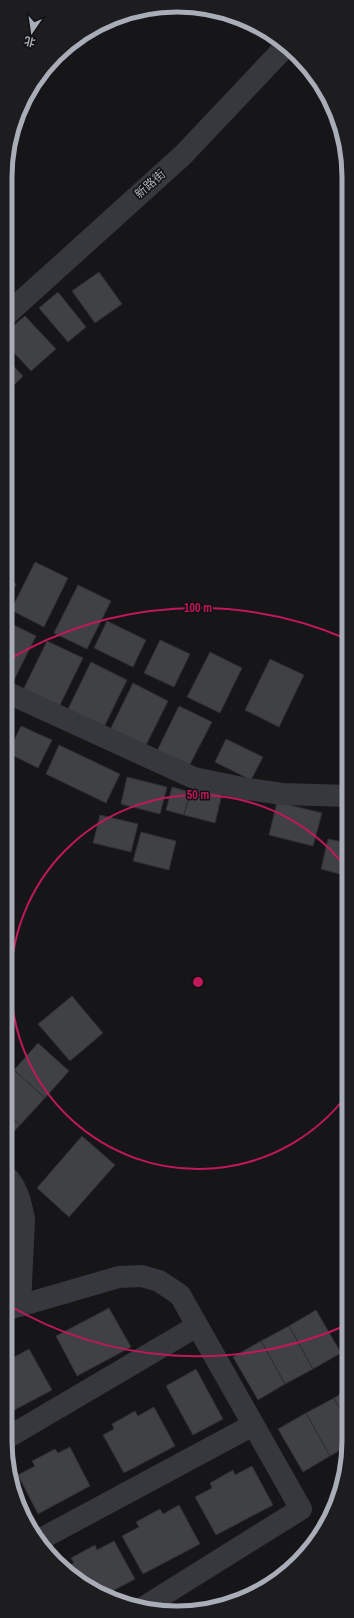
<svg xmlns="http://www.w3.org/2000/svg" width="354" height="1618" viewBox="0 0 354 1618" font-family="'Archivo Narrow','Noto Sans SC',sans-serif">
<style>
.building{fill:#404145;stroke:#303034}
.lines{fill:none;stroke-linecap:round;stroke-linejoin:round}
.minor{stroke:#37383d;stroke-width:22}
.ring{fill:none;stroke:#c2185b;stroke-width:2}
.labels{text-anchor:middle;stroke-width:3;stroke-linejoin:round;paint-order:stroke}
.street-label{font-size:12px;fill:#a8adb8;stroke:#111113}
.rim{fill:none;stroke:#a8adb8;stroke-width:5}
.centre{fill:#c2185b;stroke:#111113;stroke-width:2}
.ring-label{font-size:12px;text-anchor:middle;font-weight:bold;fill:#c2185b;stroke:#111113;stroke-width:3;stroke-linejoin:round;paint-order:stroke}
</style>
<rect width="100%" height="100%" fill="#161618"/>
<path class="building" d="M99 272 122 304 95 323 72 291Z
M58 292 86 327 68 342 39 308Z
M25 316 56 349 31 371 6 344V332Z
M6 358 23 376 10 389 6 385Z
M6 385 12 391 6 397Z
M35 562 68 578 44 627 11 610Z
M6 579 16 584 6 604Z
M78 585 111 601 87 649 54 633Z
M6 621 36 636 12 684 6 681Z
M107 621 146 640 133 667 94 648Z
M160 640 190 654 174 687 144 673Z
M47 641 83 658 59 707 23 690Z
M210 652 242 668 220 713 187 697Z
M270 659 304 675 279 727 245 710Z
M91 662 127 680 103 729 67 711Z
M133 683 168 701 144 749 109 732Z
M179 706 212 722 187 770 155 755Z
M21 726 52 740 38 768 8 753Z
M226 739 263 757 251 780 215 762Z
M59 745 120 774 106 803 46 774Z
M127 777 167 787 160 814 121 804Z
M192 786 222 794 215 823 184 815Z
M172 787 190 792 184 815 166 810Z
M277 802 322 813 313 846 269 835Z
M100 815 138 824 131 852 93 843Z
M141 832 176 841 169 870 133 861Z
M328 839 348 843 347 876 321 869Z
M72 996 103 1033 70 1061 38 1024Z
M38 1043 69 1071 45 1098 14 1070Z
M14 1070 45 1098 20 1125 5 1111V1080Z
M5 1111 20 1125 5 1141Z
M82 1136 115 1165 69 1217 37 1188Z
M109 1308 131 1347 77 1376 56 1336Z
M316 1310 341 1353 313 1369 289 1326Z
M289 1326 313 1369 285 1384 261 1341Z
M261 1341 285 1384 258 1400 233 1357Z
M29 1349 52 1390 5 1415V1362Z
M196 1369 223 1419 193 1435 166 1386Z
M347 1390V1422L334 1398Z
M334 1398 347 1422V1446L330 1456 306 1413Z
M154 1407 175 1446 124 1473 103 1435 114 1429 112 1424 135 1411 138 1416Z
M306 1413 330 1456 303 1472 278 1429Z
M70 1447 90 1486 38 1514 18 1475 35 1466 32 1461 55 1449 58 1453Z
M252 1466 273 1505 216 1535 195 1497 212 1488 210 1483 233 1470 235 1475Z
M179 1505 200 1544 143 1574 122 1536 139 1527 136 1522 160 1509 163 1514Z
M114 1541 135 1579 103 1596 64 1567 74 1563 71 1558 95 1545 97 1550Z"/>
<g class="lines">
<path class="minor" d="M6 315 183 155 286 46
M6 692 194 778 247 789 283 794 348 796
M5 1175C17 1186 21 1203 24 1219L20 1306
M5 1310 119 1277 142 1276 159 1281 180 1295 301 1509 144 1607
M5 1439 197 1326
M39 1540 253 1425"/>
</g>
<g class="ring">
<path d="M347 1095A187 187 0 1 1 347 869"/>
<path d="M347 1325A374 374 0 0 1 5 1303M8 660A374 374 0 0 1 347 639"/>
</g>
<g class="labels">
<g class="street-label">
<text transform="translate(150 184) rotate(-42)" y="4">新路街</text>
</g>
</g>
<path d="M0 0H354V1618H0ZM177 12H177A165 165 0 0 1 342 177V1441A165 165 0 0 1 177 1606H177A165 165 0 0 1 12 1441V177A165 165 0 0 1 177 12Z" fill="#1d1d20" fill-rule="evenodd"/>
<path class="rim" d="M177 12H177A165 165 0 0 1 342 177V1441A165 165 0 0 1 177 1606H177A165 165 0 0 1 12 1441V177A165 165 0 0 1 177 12Z"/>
<circle cx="198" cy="982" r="6" class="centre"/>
<g class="ring-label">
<text x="198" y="612">100 m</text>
<text x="198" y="799">50 m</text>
</g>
<g transform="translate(32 32) rotate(193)" stroke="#111113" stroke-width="3" paint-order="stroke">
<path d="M0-3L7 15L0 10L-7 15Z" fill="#a8adb8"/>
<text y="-6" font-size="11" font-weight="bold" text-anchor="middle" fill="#a8adb8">北</text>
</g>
</svg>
